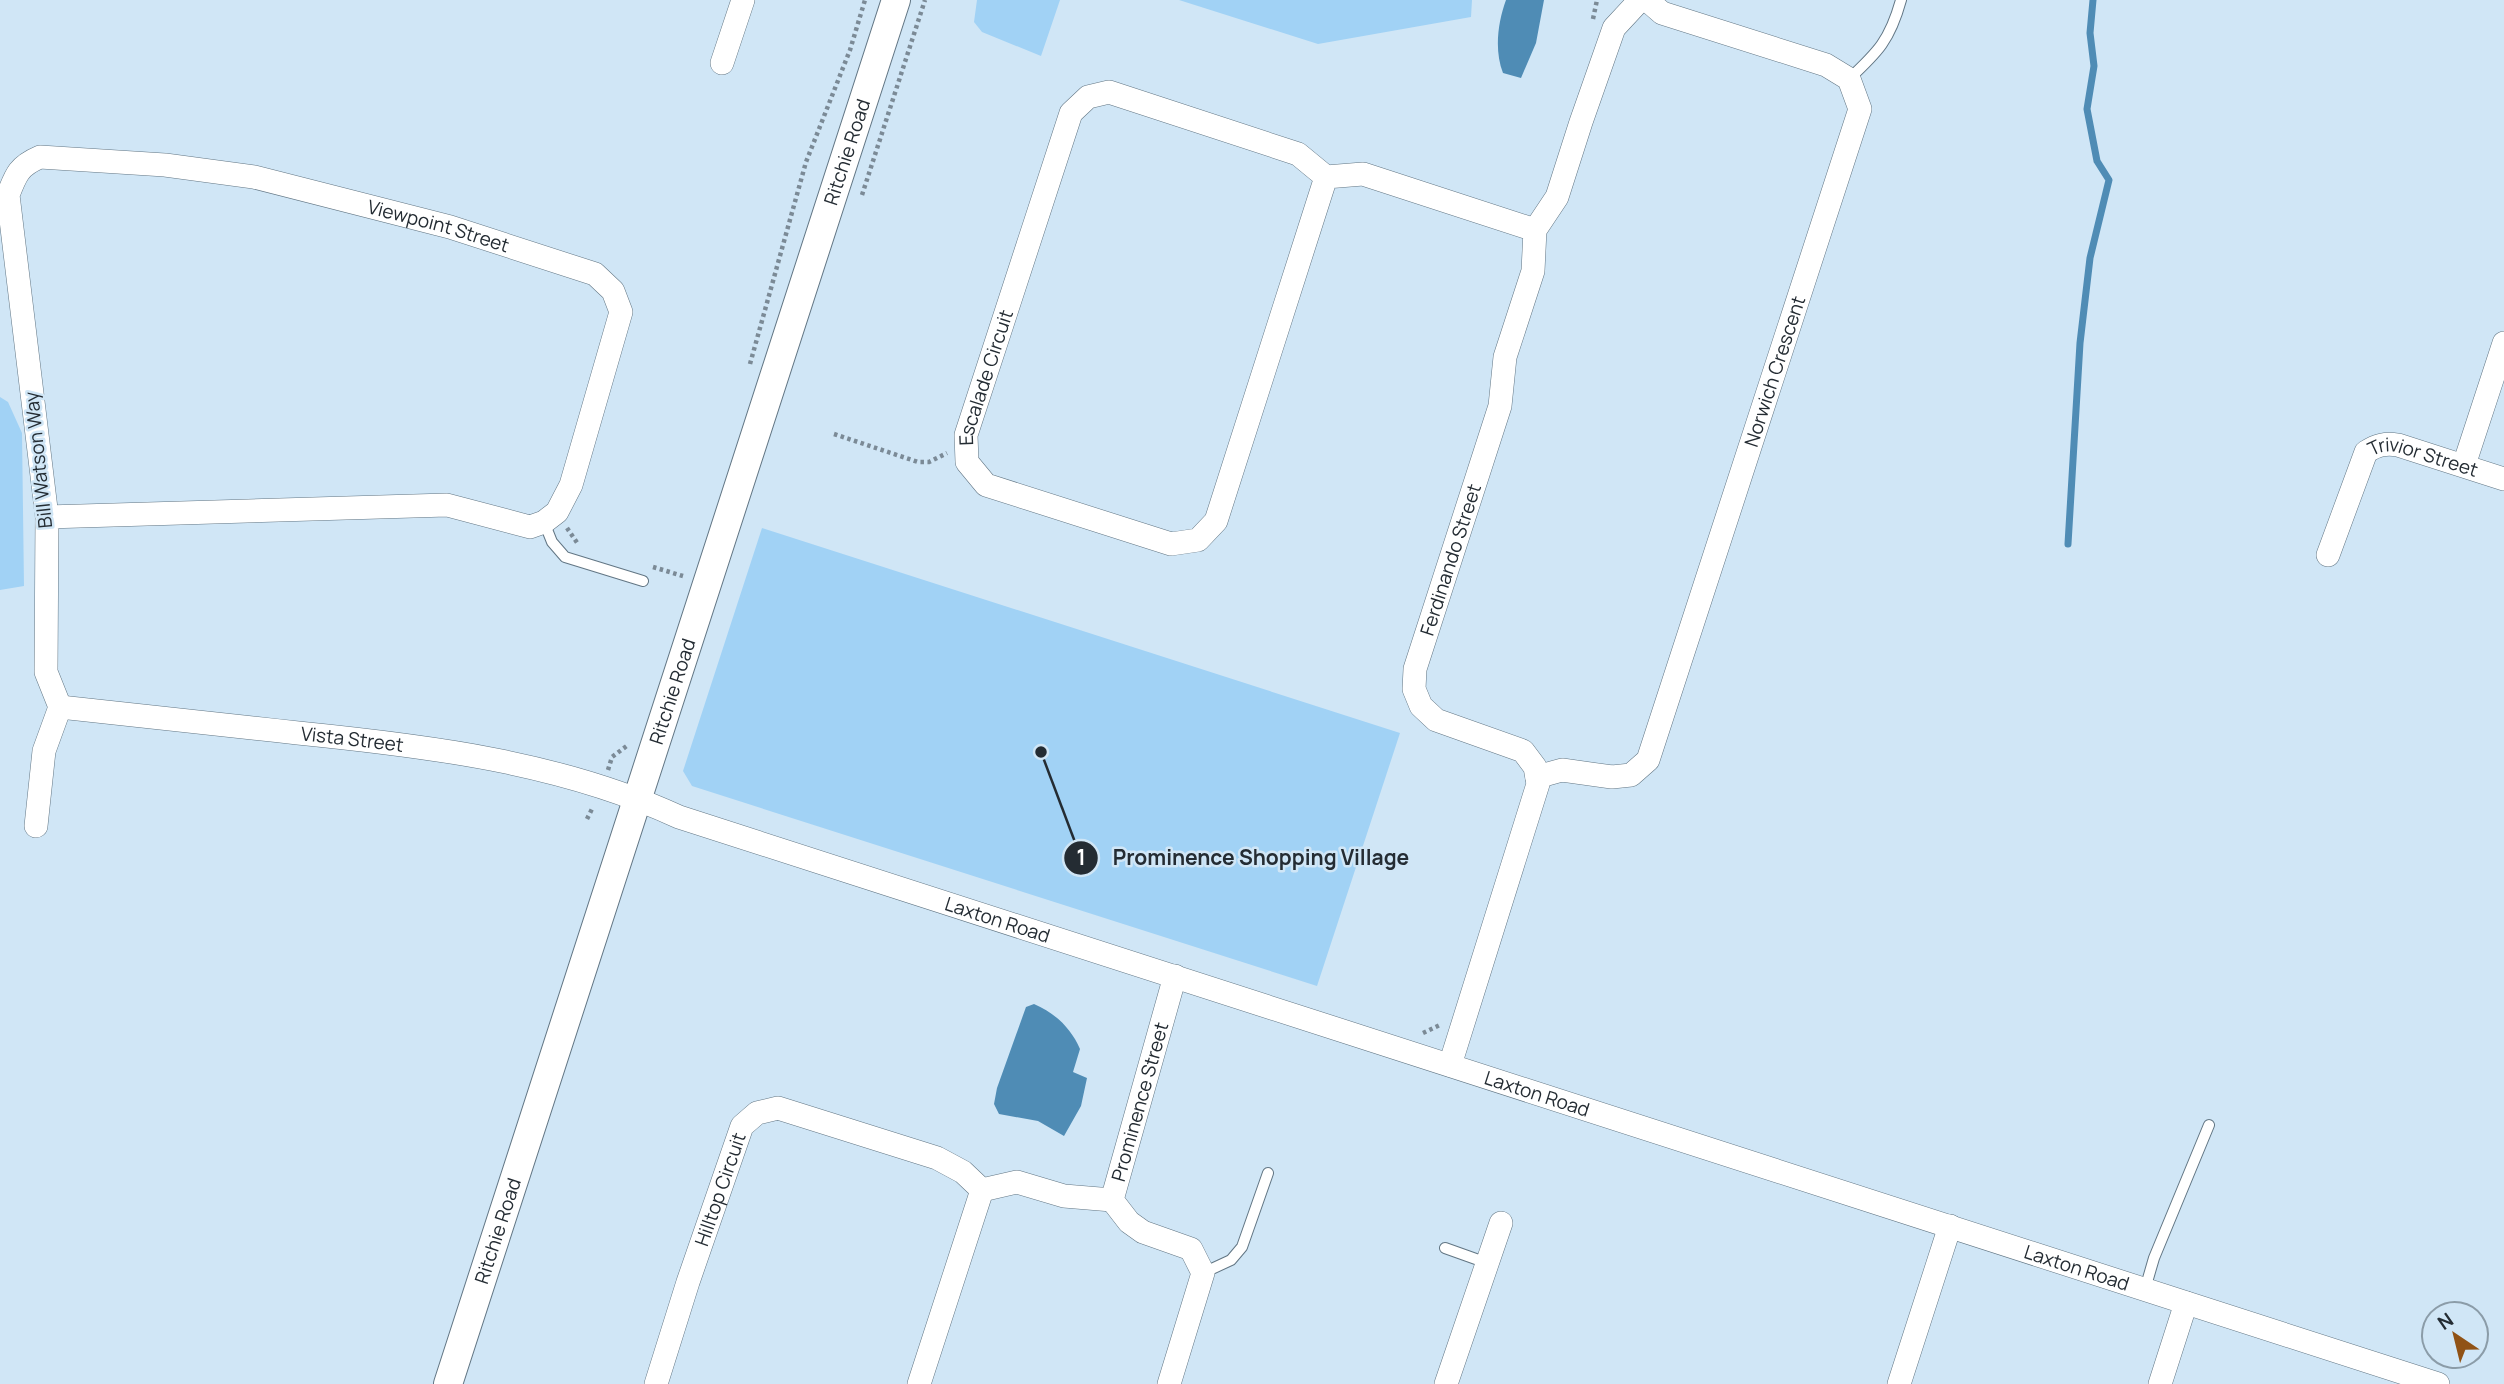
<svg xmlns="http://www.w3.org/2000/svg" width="2504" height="1384" viewBox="0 0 2504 1384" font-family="Manrope,sans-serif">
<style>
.green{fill:#a1d2f5}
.water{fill:#4f8cb5}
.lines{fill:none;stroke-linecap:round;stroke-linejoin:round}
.stream{stroke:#4f8cb5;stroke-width:7}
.service-casing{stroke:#627684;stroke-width:12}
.minor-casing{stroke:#627684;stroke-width:24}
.tertiary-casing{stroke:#627684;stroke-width:30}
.path{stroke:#7b8a96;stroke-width:4.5;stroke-dasharray:3.5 3.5;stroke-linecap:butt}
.service{stroke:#fff;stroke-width:10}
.minor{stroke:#fff;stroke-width:23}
.tertiary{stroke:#fff;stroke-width:28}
.labels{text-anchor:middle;stroke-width:5;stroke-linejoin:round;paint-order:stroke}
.street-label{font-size:19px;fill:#242c33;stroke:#d0e6f6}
.leader{fill:none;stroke:#242c33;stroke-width:2.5}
.callout-dot{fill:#242c33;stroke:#d0e6f6;stroke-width:2.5}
.mark-label{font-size:21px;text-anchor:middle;font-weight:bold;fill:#fff}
.callout-label{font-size:21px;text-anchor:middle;font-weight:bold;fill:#242c33;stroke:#d0e6f6;stroke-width:5;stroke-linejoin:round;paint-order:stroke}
</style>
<rect width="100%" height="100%" fill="#d0e6f6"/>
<path class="green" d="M977 0H1060L1041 56 982 32 974 22Z
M1179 0H1472L1471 17 1318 44Z
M0 397 8 402 22 433 24 586 0 590Z
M762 528 1400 733 1317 986 692 786 683 771Z"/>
<path class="water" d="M1506 0H1544L1536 43 1521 78 1503 73C1494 50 1498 22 1506 0Z
M1034 1004C1055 1013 1071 1028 1080 1049L1073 1072 1087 1078 1081 1106 1064 1136 1038 1121 999 1114 994 1104 997 1088 1026 1007Z"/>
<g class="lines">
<path class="stream" d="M2068 544 2080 343 2090 258 2109 180 2097 161 2087 109 2094 66 2090 33 2093 0"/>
<defs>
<path id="service" d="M1849 79C1878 52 1890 40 1901 0
M544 522 552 542 565 557 643 581
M1445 1248 1487 1263
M1203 1273 1231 1260 1242 1247 1268 1173
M2145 1289 2154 1258 2209 1125"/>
<g id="minor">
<path d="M722 63 743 0"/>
<path id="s1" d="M1326 177 1216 521 1198 540 1171 544 986 485 967 462 966 435 1071 113 1088 97 1109 92 1298 154 1326 177 1363 174 1535 230"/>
<path d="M2464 465 2504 343"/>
<path id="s2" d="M2328 555 2366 452C2377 445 2385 443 2398 445L2504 479"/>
<path id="s3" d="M60 707C140 716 219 724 298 733 427 746 560 762 679 817L2438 1384"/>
<path id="s4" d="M1537 777 1562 770 1612 777 1631 775 1648 760 1860 109 1849 79 1826 65 1662 13 1647 0"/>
<path id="s5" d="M36 826 44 751 60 707 46 672 47 517 8 195C16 174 19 166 40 157L165 165 254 177 450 227 595 274 613 291 621 312 571 485 557 512 544 522 530 527 447 505 47 517"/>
<path id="s6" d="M1450 1065 1538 784 1535 767 1523 751 1436 720 1421 706 1414 689 1415 669 1500 406 1505 357 1533 271 1535 230 1557 197 1581 122 1614 28 1640 0"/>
<path d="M982 1190 1017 1182 1064 1196 1112 1200"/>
<path id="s7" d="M656 1384 688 1282 742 1126 757 1113 778 1108 937 1158 963 1172 982 1190"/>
<path d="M919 1384 982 1190"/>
<path id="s8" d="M1169 1384 1203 1273 1191 1249 1143 1232 1129 1222 1112 1200 1175 976"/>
<path d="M1446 1384 1501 1223"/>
<path d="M1899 1384 1950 1226"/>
<path d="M2160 1384 2186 1303"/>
</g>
<g id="tertiary">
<path id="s9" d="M448 1384 896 0"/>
</g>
</defs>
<use href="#service" class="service-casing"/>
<use href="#minor" class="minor-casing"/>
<use href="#tertiary" class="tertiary-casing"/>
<path class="path" d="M1593 19 1597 0
M862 195 925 0
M750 364 806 162 850 50 865 0
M834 434 918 462H929L947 453
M567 528 578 544
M653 567 683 576
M608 770 612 757 628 745
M587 819 593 807
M1423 1033 1440 1025"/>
<use href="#service" class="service"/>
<use href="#minor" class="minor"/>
<use href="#tertiary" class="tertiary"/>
</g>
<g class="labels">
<g class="street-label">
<text dy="7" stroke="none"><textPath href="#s9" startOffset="1295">Ritchie Road</textPath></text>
<text dy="7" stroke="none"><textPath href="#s5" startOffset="1097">Viewpoint Street</textPath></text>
<text dy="7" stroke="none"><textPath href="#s4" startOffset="527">Norwich Crescent</textPath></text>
<text dy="7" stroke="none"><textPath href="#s1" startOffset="726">Escalade Circuit</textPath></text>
<text transform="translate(38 460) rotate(-96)" y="7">Bill Watson Way</text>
<text dy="7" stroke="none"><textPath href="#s2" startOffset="170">Trivior Street</textPath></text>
<text dy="7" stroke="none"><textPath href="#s6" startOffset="598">Ferdinando Street</textPath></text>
<text dy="7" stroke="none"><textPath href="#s9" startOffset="728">Ritchie Road</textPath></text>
<text dy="7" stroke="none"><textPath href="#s3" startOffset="294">Vista Street</textPath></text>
<text dy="7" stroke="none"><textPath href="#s3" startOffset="966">Laxton Road</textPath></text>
<text dy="7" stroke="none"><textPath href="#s3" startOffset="1533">Laxton Road</textPath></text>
<text dy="7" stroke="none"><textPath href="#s8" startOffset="341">Prominence Street</textPath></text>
<text dy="7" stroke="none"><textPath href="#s7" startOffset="205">Hilltop Circuit</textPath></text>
<text dy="7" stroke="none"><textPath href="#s9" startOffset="161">Ritchie Road</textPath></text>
<text dy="7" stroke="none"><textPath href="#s3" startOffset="2100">Laxton Road</textPath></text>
</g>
</g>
<path class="leader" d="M1041 752L1081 858"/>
<g class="callout-dot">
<circle cx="1041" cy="752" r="7"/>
<circle cx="1081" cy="858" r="18"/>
</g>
<g class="mark-label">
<text x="1081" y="865">1</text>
</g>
<g class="callout-label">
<text x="1261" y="865">Prominence Shopping Village</text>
</g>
<g transform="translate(2455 1335) rotate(325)"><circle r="33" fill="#d0e6f6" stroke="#8b9ca8" stroke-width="2"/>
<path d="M0-5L12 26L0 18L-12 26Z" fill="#905215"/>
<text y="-10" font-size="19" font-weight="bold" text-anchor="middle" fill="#242c33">N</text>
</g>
</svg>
